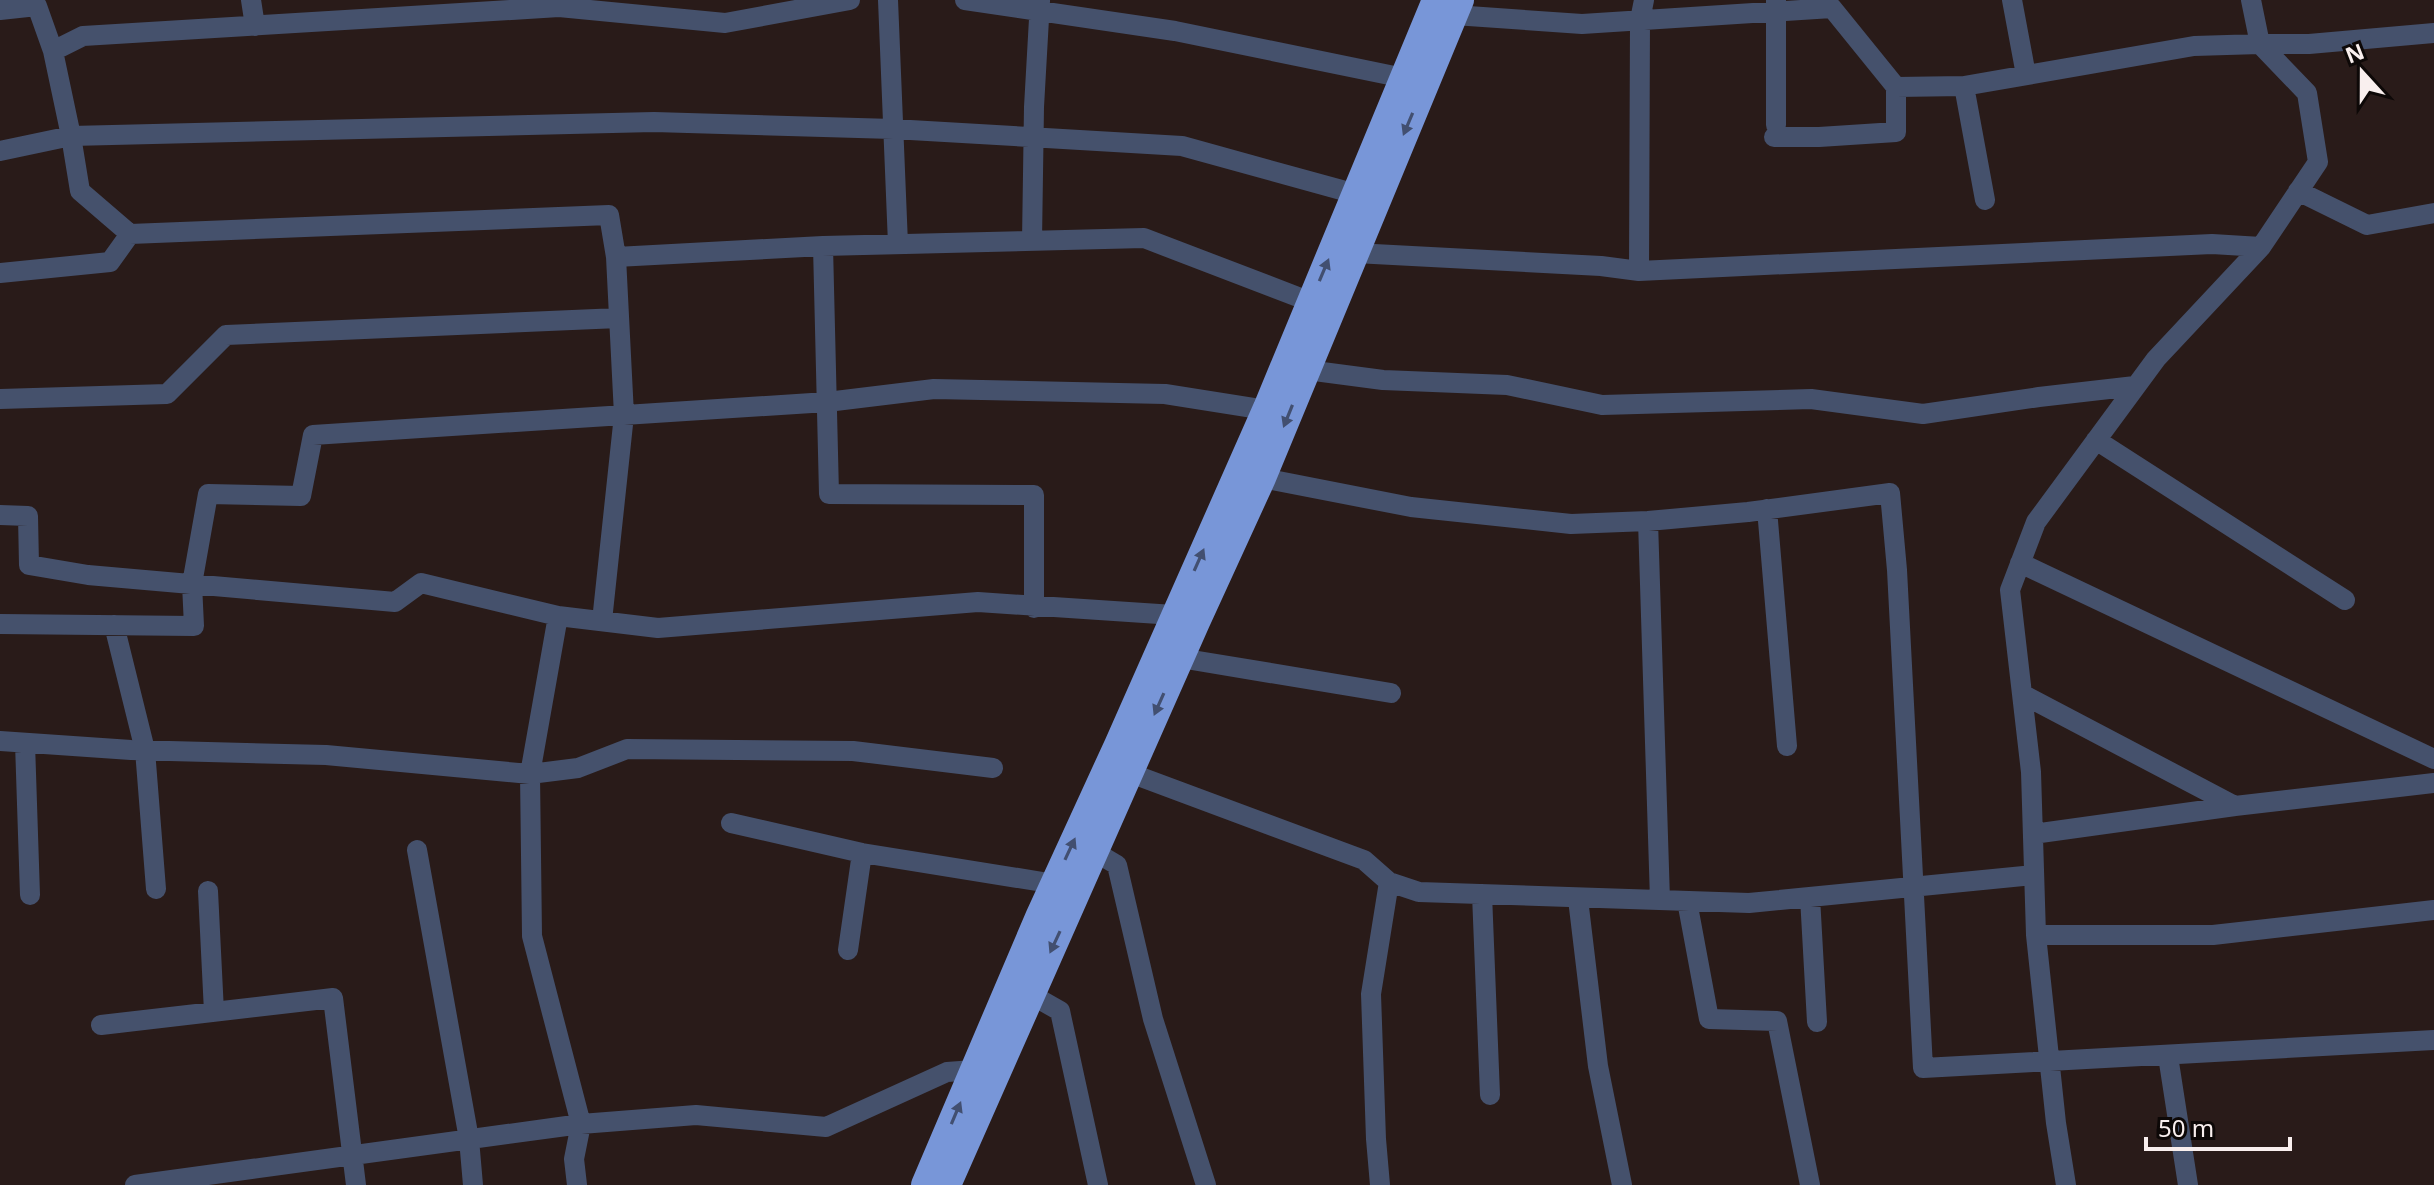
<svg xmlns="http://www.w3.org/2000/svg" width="2434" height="1185" viewBox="0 0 2434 1185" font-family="'Noto Sans',sans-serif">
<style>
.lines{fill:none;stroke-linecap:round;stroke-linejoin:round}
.minor{stroke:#45516c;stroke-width:20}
.highway{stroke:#7896d8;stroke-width:28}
.oneway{fill:#424f70}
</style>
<rect width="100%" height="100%" fill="#291b19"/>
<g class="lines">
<path class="minor" d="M251 0 255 26
M888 0 898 244
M965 0 1175 31 1404 78
M1776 0V125
M2012 0 2026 75
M2251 0 2260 44H2309L2434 33
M0 10 37 6 53 51
M1454 15 1582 24 1832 8 1896 87 1964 86 2194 46 2260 44 2307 93 2318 162 2261 247 2156 359 2036 522 2010 590 2031 772 2036 935 2056 1123 2066 1185
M1964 86 1985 200
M1774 137H1819L1896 132V87
M0 151 71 136 53 51 83 36 559 7 725 23 850 0
M2298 191 2367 225 2434 213
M130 234 80 191 71 136 654 122 893 129 1182 146 1356 194
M1032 241 1034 107 1040 1
M823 246 829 494 1034 495V608
M1355 253 1601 266 1639 271 2212 244 2261 247
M1639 271 1640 20 1644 0
M0 273 110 262 130 234 609 215 616 257 823 246 1144 238 1311 302
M1307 370 1383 380 1507 385 1602 405 1811 399 1923 414 2039 397 2135 386
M0 399 167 394 226 335 619 318
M2096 440 2345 600
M1262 478 1411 507 1571 524 1648 521 1748 512 1890 493 1897 570 1923 1068 2434 1040
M1767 509 1787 746
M0 515 28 516 29 565 88 575 395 602 421 583 558 616 658 628 978 602 1174 615
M1648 521 1660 900
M2020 563 2434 759
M558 616 530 774 532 936 581 1124 574 1159 577 1185
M602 621 624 415 616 257
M0 624 194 626 192 584 208 494 301 496 313 435 827 402 934 389 1165 394 1266 410
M114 625 145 750 156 889
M1180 658 1391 693
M2022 694 2235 806
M0 741 131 750 326 755 530 774 578 768 627 749 853 751 993 768
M25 743 30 895
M1130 773 1364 860 1389 882 1419 892 1749 903 2034 875
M731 823 862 853 1055 884
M2033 834 2235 806 2434 783
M417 850 469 1139 473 1185
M1095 852 1117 865 1153 1019 1206 1185
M208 891 214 1012
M1482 894 1490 1095
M1810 897 1817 1022
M1578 899 1598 1066 1622 1185
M1687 901 1709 1019 1777 1021 1810 1185
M2036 935H2213L2434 910
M848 950 862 853
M1030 994 1060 1011 1098 1185
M101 1025 333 998 356 1185
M2168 1056 2188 1185
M135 1185 581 1124 696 1115 826 1127 947 1072 974 1070
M1380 1185 1376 1139 1371 994 1389 882"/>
<path class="highway" d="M925 1185 1040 915 1118 745 1267 408 1436 0
M947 1185 1196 622 1262 478 1460 0"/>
</g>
<defs><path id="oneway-solid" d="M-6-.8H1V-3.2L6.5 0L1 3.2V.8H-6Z" transform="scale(2)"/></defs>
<g class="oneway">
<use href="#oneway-solid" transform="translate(1408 124) rotate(113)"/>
<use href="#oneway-solid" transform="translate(1324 270) rotate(-67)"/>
<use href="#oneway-solid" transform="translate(1288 416) rotate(112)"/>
<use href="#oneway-solid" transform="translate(1199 560) rotate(-66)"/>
<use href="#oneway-solid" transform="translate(1159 704) rotate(114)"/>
<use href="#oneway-solid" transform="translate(1070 849) rotate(-65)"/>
<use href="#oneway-solid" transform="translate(1055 942) rotate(115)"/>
<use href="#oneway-solid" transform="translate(956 1113) rotate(-67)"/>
</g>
<g transform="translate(2362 72) rotate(339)" stroke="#0d0807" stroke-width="6" paint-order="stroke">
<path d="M0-6L14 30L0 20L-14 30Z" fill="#f9efee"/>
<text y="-12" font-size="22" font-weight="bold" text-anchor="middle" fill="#f9efee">N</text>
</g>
<path d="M2146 1137v12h144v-12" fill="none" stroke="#f9efee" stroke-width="4"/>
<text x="2158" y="1137" font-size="24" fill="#f9efee" stroke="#0d0807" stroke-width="6" paint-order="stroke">50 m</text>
</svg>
